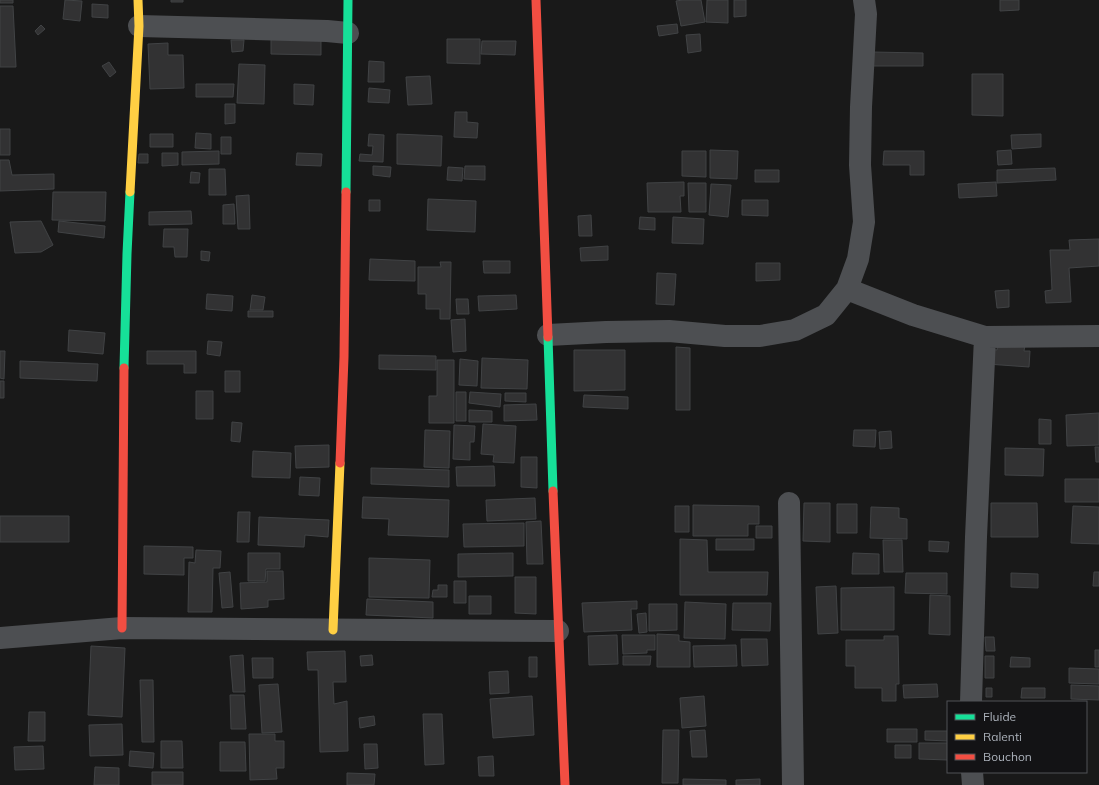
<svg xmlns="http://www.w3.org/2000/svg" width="1099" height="785" viewBox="0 0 1099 785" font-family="Mulish,sans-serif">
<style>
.building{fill:#323233;stroke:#414345}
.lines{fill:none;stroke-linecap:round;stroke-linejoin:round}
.street{stroke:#4d4f52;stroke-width:22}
.fast{stroke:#16e098;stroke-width:9}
.slow{stroke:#ffcf43;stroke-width:9}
.jam{stroke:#f24e42;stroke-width:9}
</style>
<rect width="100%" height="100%" fill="#191919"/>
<path class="building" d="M0 0H13V3H0Z
M65 0 82 1 80 21 63 19Z
M171 0H183V2H171Z
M683 0H701L705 22 681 26 676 1Z
M707 0H728V23L706 22Z
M734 0H746V16L734 17Z
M1000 0H1019V10L1000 11Z
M92 4 108 5V18L92 17Z
M0 6H13L16 67H0Z
M677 24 678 33 659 36 657 26Z
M41 25 45 29 38 35 35 31Z
M700 34 701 51 688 53 686 35Z
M271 38 321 39V55L271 54Z
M447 39H480V64L447 63Z
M231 40H244L243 51 232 52Z
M482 41H516L515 55 481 54Z
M168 43V55H183L184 88 150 89 148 44Z
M872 52 923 53V66H872Z
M369 61 384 62V82H368Z
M109 62 116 72 110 77 102 66Z
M239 64 265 65 264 104 237 103Z
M972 74H1003V116L972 115Z
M430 76 432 104 408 105 406 77Z
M196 84H234L233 97H196Z
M294 84 314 85 313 105 294 104Z
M369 88 390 90 389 103 368 102Z
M225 104H235V123L225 124Z
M455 112H467V122L478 123 477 138 454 137Z
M0 129H10V155H0Z
M196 133 211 134V149L195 148Z
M150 134H173V147H150Z
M369 134 384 135 383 162 359 161 360 154 372 155 373 146H368Z
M397 134 442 136 441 166 397 164Z
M1041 134V147L1012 149 1011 135Z
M221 137H231V154H221Z
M710 150 738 151 737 179 710 178Z
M1011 150 1012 164 998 165 997 151Z
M219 151V164L182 165V152Z
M682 151H706V177L682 176Z
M884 151H924V175H910V165H883Z
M162 153H178V165L162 166Z
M297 153 322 154 321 166 296 165Z
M139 154H148V163H138Z
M0 160H9L12 175 54 174V189L0 191Z
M373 166 391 167 390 177 373 175Z
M465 166H485V180L464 179Z
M448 167 463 168 462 181 447 180Z
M1055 168 1056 180 997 183V170Z
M209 169H225L226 195H209Z
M755 170H779V182H755Z
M191 172 200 173 199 183H190Z
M684 182V196H680L681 212H648L647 183Z
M996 182 997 196 959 198 958 184Z
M688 183H706V212H689Z
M711 184 731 185 728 217 709 215Z
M53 192H106L105 221 52 220Z
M249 195 250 229H238L236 196Z
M428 199 476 201 475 232 427 230Z
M369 200H380V211H369Z
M742 200H768V216L742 215Z
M234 204 235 224H223V205Z
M191 211 192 224 149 225V212Z
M591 215 592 236H579L578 216Z
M640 217 655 218V230L639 229Z
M673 217 704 219 703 244 672 243Z
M41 221 53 245 41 252 15 253 10 222Z
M59 221 105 226 104 238 58 232Z
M164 229H188L187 257H175L174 247H163Z
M1099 239V266L1069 268 1071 302 1046 303 1045 291 1052 290 1050 250H1070L1069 240Z
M608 246V260L581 261 580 248Z
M201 251 210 252 209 261 201 260Z
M370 259 415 261V281L369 280Z
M483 261H510V273H484Z
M440 262H451L450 319H440V309H426V294H418V267H441Z
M756 263H780V280L756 281Z
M657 273 676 274 674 305 656 304Z
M1009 290V307L997 308 995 291Z
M207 294 233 296 232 311 206 309Z
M252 295 265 297 263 310H250Z
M516 295 517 309 479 311 478 296Z
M456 299H468L469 314H457Z
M248 311H273V317H248Z
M465 319 466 351 453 352 451 320Z
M69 330 105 333 103 354 68 351Z
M208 341 222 342 220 356 207 354Z
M998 343 1025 345 1024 351H1030L1029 367 987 364 988 349 997 350Z
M676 347 690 348V410H676Z
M574 350H625V390L574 391Z
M0 351H5L4 379 0 378Z
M147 351H196V373H184V364H147Z
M379 355 436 356V370L379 369Z
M482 358 528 360 527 389 481 388Z
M460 359 478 361 477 386 459 385Z
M437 360H454V423H429V396H437Z
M20 361 98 364 97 381 20 378Z
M225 371H240V392H225Z
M0 381H4V398H0Z
M196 391H213V419H196Z
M456 392H466V421H456Z
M470 392 501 394 500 407 469 403Z
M505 393H526V402L505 401Z
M584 395 628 397V409L583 407Z
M536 404 537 420 504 421V405Z
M469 410 492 411V422H469Z
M1099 413V445L1067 446 1066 415Z
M1039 419 1051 420V444H1039Z
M232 422 242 423 240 442 231 441Z
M483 424 516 426 514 463 493 462 494 455 481 454Z
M454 425 475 426 474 442H470V460L453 459Z
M425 430 450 431 449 468 424 467Z
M854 430H876L875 447 853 446Z
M891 431 892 448 880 449 879 432Z
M329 445V467L296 468 295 446Z
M1095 447H1099V462H1096Z
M1005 448 1044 449 1043 476 1005 475Z
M253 451 291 453 290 478 252 477Z
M521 457H537V488L521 487Z
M494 466 495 486H457L456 467Z
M371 468 449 470V487L371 484Z
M300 477 320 478 319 496 299 495Z
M1065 479H1099V502H1065Z
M363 497 449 500 448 537 388 535 389 519 362 518Z
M535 498 536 519 487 521 486 500Z
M804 503H830V542L803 541Z
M991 503H1037L1038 537H991Z
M837 504H857V533H837Z
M693 505 759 506V524H748V536H693Z
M675 506H689V532H675Z
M1073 506 1099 507V544L1071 543Z
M871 507 899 508V518L907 519V539L870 538Z
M238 512H250L249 542H237Z
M0 516H69V542H0Z
M259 517 329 520 328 537 305 535 304 547 258 545Z
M541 521 543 564H527L526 522Z
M524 523V546L464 547 463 524Z
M756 526H772V538H756Z
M680 539 707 540 708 572H768L767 595H680Z
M716 539H754V550H716Z
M883 540H902L903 572H884Z
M929 541 949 542 948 552 929 551Z
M144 546 193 547V558H184V575L144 574Z
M196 550 221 551 220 568H213L212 612H188L189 562 195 563Z
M248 553H280V569H266L265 581H248Z
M513 553V576L458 577V554Z
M853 553 879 554V574H852Z
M369 558 430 560 429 598 369 597Z
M267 571H283L284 599 268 600V607L241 609 240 583 267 582Z
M230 572 233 607 222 608 219 573Z
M1094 572H1099V586H1093Z
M906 573H947V594L905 593Z
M1011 573 1038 574V588L1011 587Z
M515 577H536V614L515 613Z
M454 581H466V603H454Z
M438 585H447V597H432L433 590H438Z
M836 586 838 633 818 634 816 587Z
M894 587V630H841V588Z
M930 595 950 596V635L929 634Z
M469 596H491V614H469Z
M367 599 433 602V618L366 615Z
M637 601V609H631L632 630 584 632 582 603Z
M685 602 726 604 725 639 684 638Z
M733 603H771L770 631 732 630Z
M649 604H677V630L649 631Z
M646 613 647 632 639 633 637 614Z
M657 634 679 635V641L690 642V667H657Z
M617 635 618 664 589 665 588 636Z
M622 635H655V650H647V653L623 654Z
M884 636H898L899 684H896V701H882V688H855V666H846V640H884Z
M985 637H994L995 651H986Z
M741 639H767L768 665 742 666Z
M736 645 737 666 694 667 693 646Z
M91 646 125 648 122 717 88 715Z
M1095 650H1099V667H1095Z
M345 651 346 682H333L334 704 347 701 348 751 320 752 318 670H308L307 652Z
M243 655 245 692H233L230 656Z
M372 655 373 665 361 666 360 656Z
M623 656H651L650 665H623Z
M985 656H994V678H985Z
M529 657H537V677H529Z
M1011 657 1030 658V667H1010Z
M252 658H273V678H253Z
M1069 668 1099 669V684L1069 683Z
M508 671 509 693 490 694 489 672Z
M140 680H153L154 742H142Z
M278 684 282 732 262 733 259 685Z
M937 684 938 697 904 698 903 685Z
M1071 685 1099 686V700L1071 699Z
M986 688H992V697H986Z
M1022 688H1045V698H1021Z
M230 695H244L246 729H231Z
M532 696 534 735 493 738 490 699Z
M704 696 706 726 682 728 680 698Z
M29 712H45V741H28Z
M423 714H442L444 764 425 765Z
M374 716 375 725 360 728 359 718Z
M122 724 123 755 90 756 89 725Z
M887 729H917V742H887Z
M663 730H679L678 783H662Z
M705 730 707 757H692L690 731Z
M925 731H948V741L925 740Z
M249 734H275V741H284V768H276L277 779 250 780Z
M161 741H182L183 768H161Z
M220 742H245L246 771H220Z
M919 743H948V760L919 759Z
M364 744H377L378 768 365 769Z
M895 745H911V758H895Z
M43 746 44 769 15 770 14 747Z
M130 751 154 753 153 768 129 766Z
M493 756 494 776H479L478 757Z
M95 767 119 768V785H94Z
M152 772H183V785H152Z
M347 773 375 774 374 785H347Z
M683 779 726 780V785H683Z
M760 779V785H736V780Z"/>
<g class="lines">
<path class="street" d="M139 26 327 31 348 33
M847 289 913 315 985 337 1099 336
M548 335 606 332 669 331 725 336H760L795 330 826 315 847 289 858 259 864 222 860 165 861 107 866 14 864 0
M789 503 793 785
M0 638 122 628 558 631
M971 702 976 537 985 337
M972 772 973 785"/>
<path class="fast" d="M346 192 348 0
M548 337 553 491
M124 368 127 254 130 192"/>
<path class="slow" d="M130 192 139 26 138 0
M333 630 340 463"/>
<path class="jam" d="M536 0 548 337
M340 463 344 357 346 192
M553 491 565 785
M122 628 124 368"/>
</g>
<rect x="947" y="701" width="140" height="72" fill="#131315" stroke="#505257"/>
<rect x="955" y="714" width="20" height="6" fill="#16e098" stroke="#505257"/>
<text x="983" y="721" font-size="12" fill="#abb1ba">Fluide</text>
<rect x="955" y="734" width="20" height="6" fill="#ffcf43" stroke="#505257"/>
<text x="983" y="741" font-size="12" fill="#abb1ba">Ralenti</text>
<rect x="955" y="754" width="20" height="6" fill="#f24e42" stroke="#505257"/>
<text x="983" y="761" font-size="12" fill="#abb1ba">Bouchon</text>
</svg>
